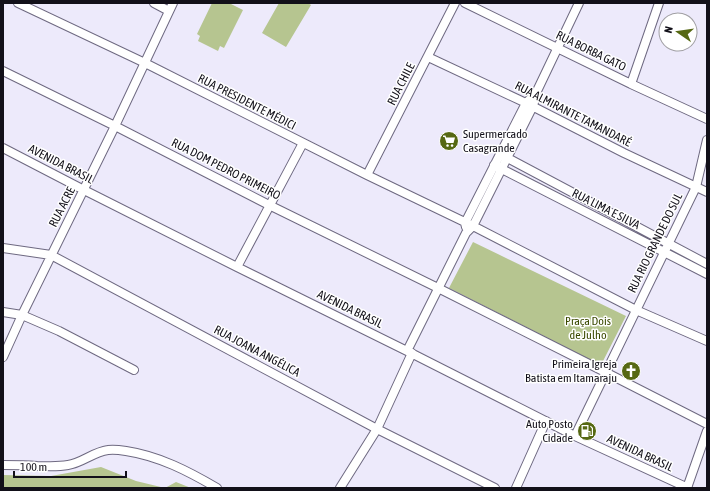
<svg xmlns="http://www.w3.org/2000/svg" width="710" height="491" viewBox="0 0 710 491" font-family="'Asap Condensed',sans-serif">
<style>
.green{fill:#b6c590}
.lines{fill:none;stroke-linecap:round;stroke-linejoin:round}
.minor-casing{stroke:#6e6981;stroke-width:10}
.minor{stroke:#fff;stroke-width:8}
.labels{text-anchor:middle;stroke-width:3;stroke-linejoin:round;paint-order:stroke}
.street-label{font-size:12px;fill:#121019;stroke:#fff}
.poi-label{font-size:12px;fill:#121019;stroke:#fff;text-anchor:end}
.park-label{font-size:12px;fill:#3b4901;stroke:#fff}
</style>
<rect width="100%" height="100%" fill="#edeafb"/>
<path class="green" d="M212 3H229L243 10 224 48 220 46 218 51 198 41 200 36 197 34Z
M279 3H308L311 5 286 47 262 33Z
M473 242 626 316 601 365 449 288Z
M101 467 136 481 165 488 176 482 191 488H3V475L51 476Z"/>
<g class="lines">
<defs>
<path id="minor" d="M18 3 145 63 367 175 473 226 636 310 707 341
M154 3 169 11
M465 3 631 84 707 119
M428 57 526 103 624 153 707 192
M3 71 115 126 269 205 438 288 605 372 707 424
M631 84 659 3
M3 148 84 190 237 267 407 351 575 436 688 488
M500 154 707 264
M494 165 707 274
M367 175 455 3
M466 227 465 223 526 103 530 99
M3 248 51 255 377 429 495 488
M237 267 303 143
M3 312 22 315 59 331 134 370
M407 351 466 233 473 226 533 106 537 91 579 3
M3 357 22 315 115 126 173 3
M575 436 696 187 707 140
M3 465C14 465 26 465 37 466 47 466 57 467 68 465 82 463 93 452 108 450 114 449 120 450 126 451 159 456 188 471 217 488
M340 488 377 429 412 353
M516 488 546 421
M687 488 707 431"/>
</defs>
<use href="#minor" class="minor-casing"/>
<use href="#minor" class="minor"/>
</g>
<defs>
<symbol id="supermarket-disc" viewBox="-11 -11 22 22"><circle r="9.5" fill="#566813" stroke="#fff"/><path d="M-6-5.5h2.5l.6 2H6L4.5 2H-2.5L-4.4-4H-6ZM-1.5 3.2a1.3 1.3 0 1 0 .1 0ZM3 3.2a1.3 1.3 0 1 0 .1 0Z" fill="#fff"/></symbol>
<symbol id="church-disc" viewBox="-11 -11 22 22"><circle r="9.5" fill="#566813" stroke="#fff"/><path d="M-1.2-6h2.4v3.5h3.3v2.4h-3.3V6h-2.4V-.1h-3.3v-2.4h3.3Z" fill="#fff"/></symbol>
<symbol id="fuel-disc" viewBox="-11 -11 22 22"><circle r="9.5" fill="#566813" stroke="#fff"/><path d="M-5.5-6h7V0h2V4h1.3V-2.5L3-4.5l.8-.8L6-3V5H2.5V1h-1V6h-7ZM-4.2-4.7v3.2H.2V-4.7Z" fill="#fff"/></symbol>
</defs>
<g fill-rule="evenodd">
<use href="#supermarket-disc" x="438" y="130" width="22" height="22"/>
<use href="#church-disc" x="620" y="360" width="22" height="22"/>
<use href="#fuel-disc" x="576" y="420" width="22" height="22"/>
</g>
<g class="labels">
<g class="street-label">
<text transform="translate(591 51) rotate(26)" y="4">RUA BORBA GATO</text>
<text transform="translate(401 84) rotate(-63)" y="4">RUA CHILE</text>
<text transform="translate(247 102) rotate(27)" y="4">RUA PRESIDENTE MÉDICI</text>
<text transform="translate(573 114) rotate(27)" y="4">RUA ALMIRANTE TAMANDARÉ</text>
<text transform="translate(61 164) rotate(27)" y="4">AVENIDA BRASIL</text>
<text transform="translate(226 169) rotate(27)" y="4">RUA DOM PEDRO PRIMEIRO</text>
<text transform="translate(62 207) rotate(-63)" y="4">RUA ACRE</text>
<text transform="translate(606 209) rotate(27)" y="4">RUA LIMA E SILVA</text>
<text transform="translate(655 243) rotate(-64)" y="4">RUA RIO GRANDE DO SUL</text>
<text transform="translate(350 309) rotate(26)" y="4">AVENIDA BRASIL</text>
<text transform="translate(257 351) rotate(28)" y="4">RUA JOANA ANGÉLICA</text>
<text transform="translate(640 453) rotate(25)" y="4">AVENIDA BRASIL</text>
</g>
<g class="poi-label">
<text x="463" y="138" text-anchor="start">Supermercado<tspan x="463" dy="14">Casagrande</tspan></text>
<text x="617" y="368">Primeira Igreja<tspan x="617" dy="14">Batista em Itamaraju</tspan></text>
<text x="573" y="428">Auto Posto<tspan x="573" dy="14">Cidade</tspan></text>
</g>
<g class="park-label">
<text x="588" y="325">Praça Dois<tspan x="588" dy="14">de Julho</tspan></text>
</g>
</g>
<rect width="710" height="491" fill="none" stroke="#121019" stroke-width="8"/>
<g transform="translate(678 32) rotate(283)"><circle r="19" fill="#ffffff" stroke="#a09fa3"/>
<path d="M0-3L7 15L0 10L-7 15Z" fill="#566813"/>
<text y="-6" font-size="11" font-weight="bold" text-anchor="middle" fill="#121019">N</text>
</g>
<path d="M14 471v6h112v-6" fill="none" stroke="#121019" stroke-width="2"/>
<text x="20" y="471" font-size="12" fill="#121019" stroke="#ffffff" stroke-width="3" paint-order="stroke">100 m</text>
</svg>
